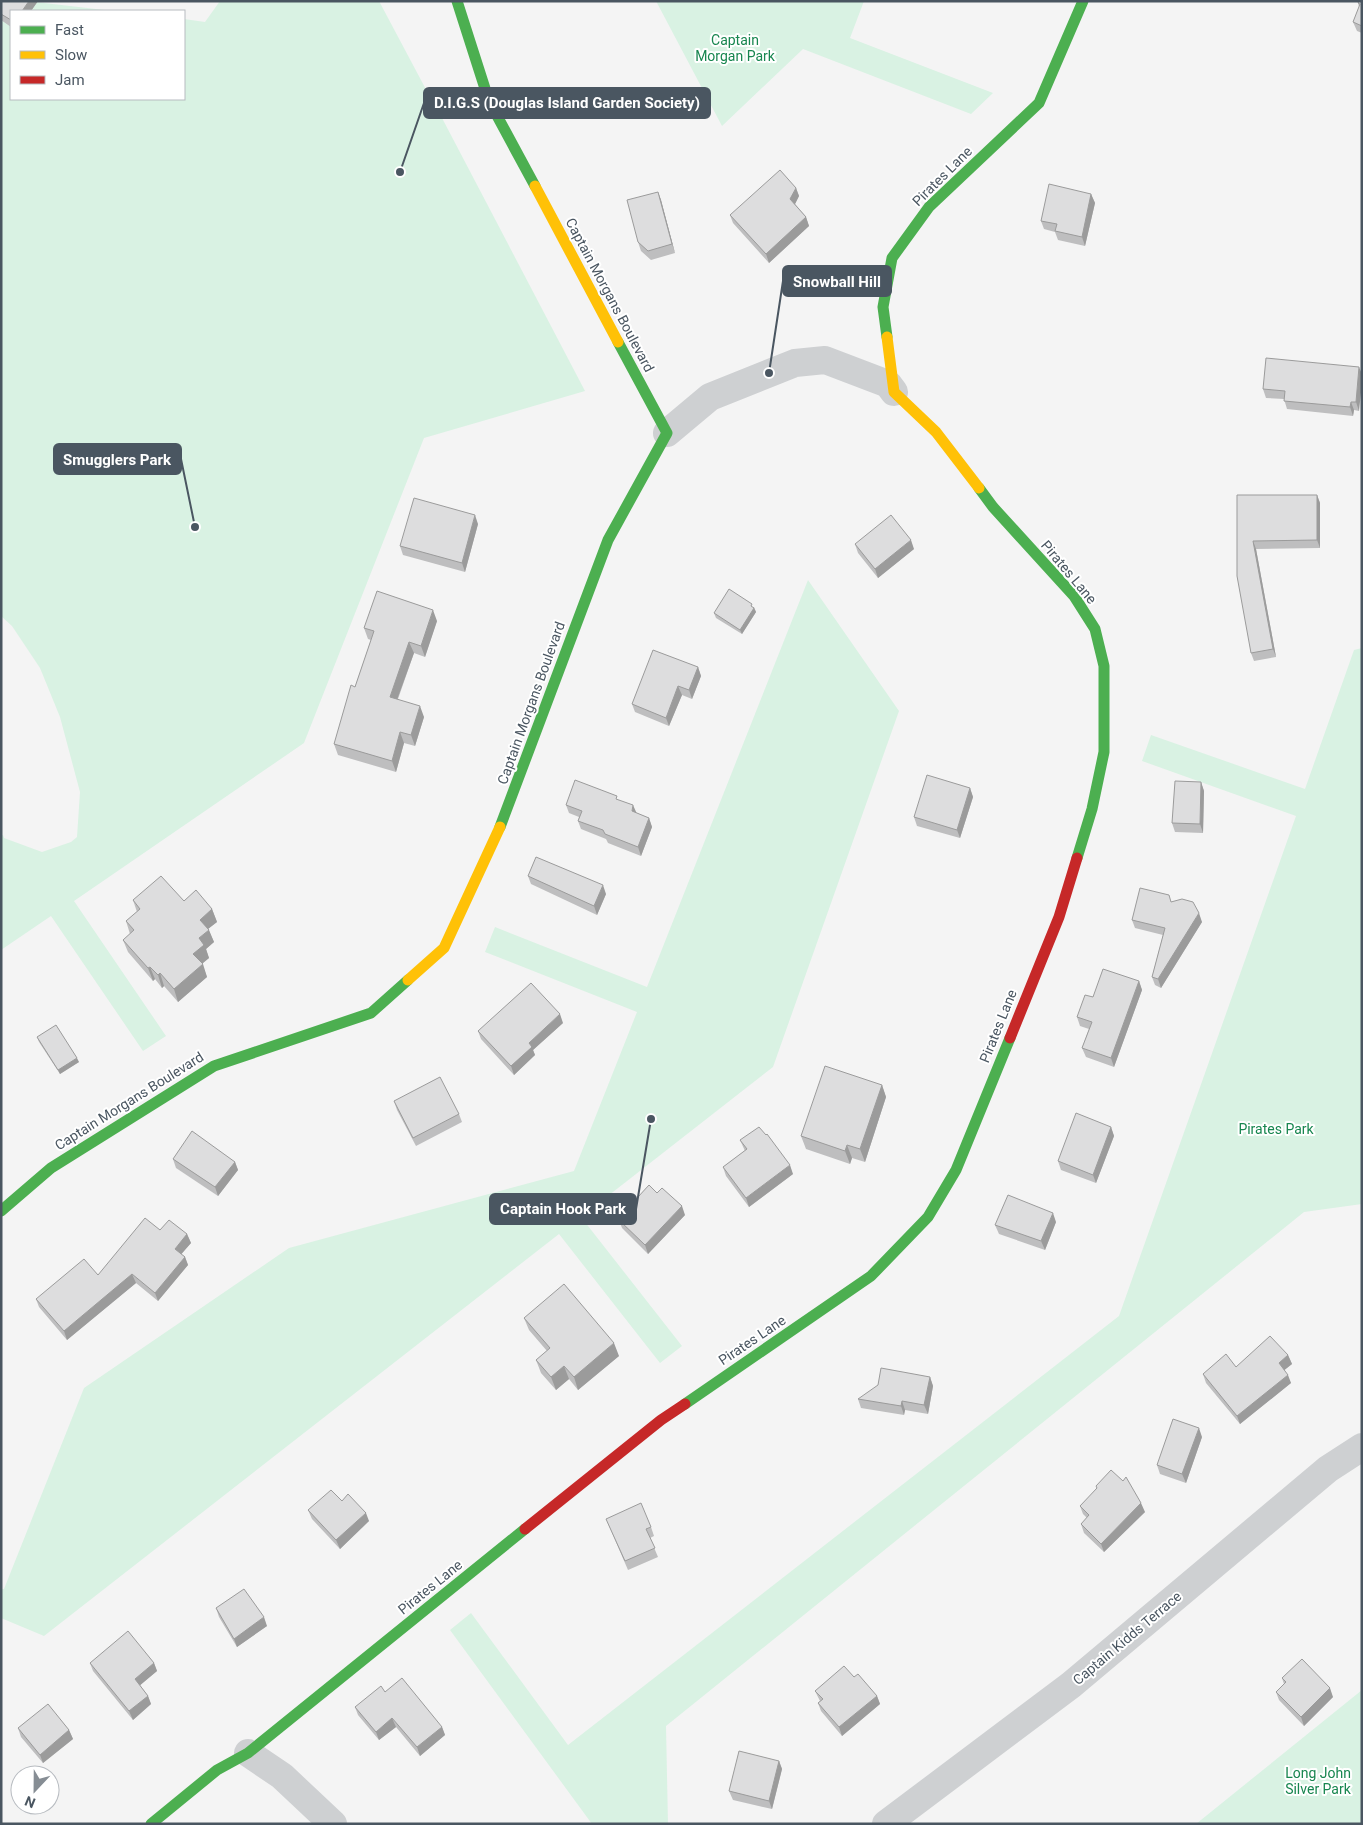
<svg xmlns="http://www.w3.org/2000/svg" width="1363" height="1825" viewBox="0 0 1363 1825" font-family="Roboto,sans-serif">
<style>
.green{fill:#d9f2e3}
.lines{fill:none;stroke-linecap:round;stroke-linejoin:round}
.street{stroke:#ced0d2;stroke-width:28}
.fast{stroke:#4caf50;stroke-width:11}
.slow{stroke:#ffc107;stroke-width:11}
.jam{stroke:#c62828;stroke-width:11}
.wall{fill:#bebebf}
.shaded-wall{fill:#9b9b9b}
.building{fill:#ddddde;stroke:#9b9b9b}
.labels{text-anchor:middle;stroke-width:4;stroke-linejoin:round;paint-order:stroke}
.park-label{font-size:14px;fill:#17864f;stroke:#fff}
.street-label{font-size:14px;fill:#4a5661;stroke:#fff}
.leader{fill:none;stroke:#4a5661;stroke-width:2}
.callout-dot{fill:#4a5661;stroke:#fff;stroke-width:2}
.callout{fill:#4a5661;stroke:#4a5661;stroke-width:2}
.callout-label{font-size:15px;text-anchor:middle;font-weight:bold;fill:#fff}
</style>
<rect width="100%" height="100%" fill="#f4f4f4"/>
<path class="green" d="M1 1H27L113 11H11V99H184V19L205 22 220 1H379L430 97H431L585 391 424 438 304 743 74 901 166 1036 143 1051 51 916 1 950V836L3 835 4 838 42 852 71 842 77 837 80 792 60 717 40 668 12 626 1 616Z
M656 1H864L850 38 993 93 971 114 803 49 722 126Z
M808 580 899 711 773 1067 581 1217 682 1346 660 1363 559 1234 44 1636 1 1618V1589H4L84 1388 289 1248 574 1171 637 1012 485 952 495 927 647 987Z
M1362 648V1204L1304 1212 666 1726 668 1824H592L450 1630 471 1613 568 1745 1119 1316 1296 816 1142 761 1151 735 1305 789 1354 650Z
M1362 1690V1822L1360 1824H1196Z"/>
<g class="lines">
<path class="street" d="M667 433 710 397 795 363 825 360 888 384 894 392
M248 1753 282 1776 333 1824
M886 1824 1071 1685 1328 1469 1362 1447"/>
<path class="fast" d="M457 1 489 101 535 186
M887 337 883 307 892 258 929 207 1039 103 1083 1
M979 488 993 507 1074 596 1095 629 1104 666V752L1092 809 1077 858
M500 827 608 540 667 433 618 342
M1 1211 51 1168 214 1066 371 1013 408 980
M685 1404 871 1276 928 1217 956 1170 1010 1038
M151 1824 217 1770 248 1753 525 1529"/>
<path class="slow" d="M535 186 618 342
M887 337 894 392 936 432 979 488
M408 980 444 948 500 827"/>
<path class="jam" d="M1010 1038 1059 917 1077 858
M525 1529 661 1420 685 1404"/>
</g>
<path class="wall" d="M1 1H38L31 11H11V27L1 20Z
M1362 1V33L1357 31 1353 22 1359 7 1358 3Z
M796 188 799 196 795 204 806 217 809 226 769 263 733 223 730 215Z
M658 192 661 200 675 253 651 260 641 251 638 242Z
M1091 194 1095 203 1085 246 1058 240 1055 232 1044 229 1041 221Z
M1359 367V411L1354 410 1353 416 1287 409 1284 399 1266 398 1263 389Z
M1237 495H1317L1320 503V548L1256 549 1276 657 1254 661 1251 653Z
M478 524 465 572 403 555 400 546Z
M855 544 914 549 878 578 858 553Z
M754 607 756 612 742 634 716 618 714 613Z
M437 621 425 657 414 653 398 699 424 717 415 746 404 743 396 772 338 755 334 744 355 687 371 640 368 639 364 628Z
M698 667 701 676 692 699 682 695 669 726 635 712 632 704Z
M1201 782 1204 791 1203 833 1175 832 1172 823Z
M970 788 973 797 960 838 917 826 914 817Z
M618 800 636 813 649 818 652 827 641 856 608 843 606 839 581 829 578 821 579 817 569 813 566 805Z
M528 876 606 894 597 915 531 884Z
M133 900 184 901 212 909 217 922 208 929 214 942 206 949 209 958 202 964 207 977 178 1002 164 986 162 988 155 979 153 981 128 952 123 940 130 934 126 921 137 912Z
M1171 902 1202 922 1161 988 1155 985 1152 977 1163 935 1135 928 1132 920Z
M1139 981 1142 990 1114 1067 1086 1057 1082 1048 1089 1029 1080 1026 1077 1017 1093 997Z
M563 1023 533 1050 535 1055 514 1075 481 1039 478 1031Z
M37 1037 79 1062 60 1074 39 1042Z
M882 1085 886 1097 865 1162 852 1158 850 1164 806 1149 801 1136Z
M394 1101 459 1114 462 1122 416 1146 397 1110Z
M1111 1127 1114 1136 1096 1183 1061 1170 1058 1161Z
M740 1140 793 1174 749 1207 726 1176 723 1167 745 1151Z
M173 1159 235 1162 238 1170 218 1196 176 1168Z
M627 1209 685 1215 648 1254 622 1228 619 1220 628 1211Z
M1056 1222 1045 1250 999 1234 995 1225Z
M160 1230 187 1234 191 1243 181 1254 185 1257 188 1265 158 1301 136 1283 67 1340 39 1307 36 1299 98 1275Z
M524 1318 619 1356 578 1390 569 1379 556 1390 541 1373 536 1360 547 1351 529 1330Z
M1288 1355 1292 1364 1284 1370 1291 1383 1240 1424 1206 1383 1203 1374Z
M930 1377 933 1386 928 1414 905 1410 904 1415 861 1408 858 1399Z
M1202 1437 1186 1483 1160 1474 1157 1465Z
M1096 1486 1145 1512 1104 1552 1084 1533 1081 1524 1087 1518 1083 1514 1080 1506 1097 1489Z
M342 1501 369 1521 340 1549 312 1519 308 1510Z
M606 1519 651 1527 654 1536 650 1538 658 1557 628 1570Z
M216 1608 267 1626 237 1647 219 1617Z
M90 1663H154L157 1671 140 1685 148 1696 151 1704 133 1720 93 1671Z
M854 1677 877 1696 880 1704 842 1736 821 1711 818 1703 820 1701 815 1691Z
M1282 1678 1333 1697 1304 1726 1279 1700 1276 1692 1284 1684Z
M385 1692 442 1727 445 1735 420 1756 396 1727 379 1740 358 1715 355 1707Z
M18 1728 69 1730 73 1739 43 1763 21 1737Z
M779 1761 782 1769 772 1809 733 1800 729 1791Z"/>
<path class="shaded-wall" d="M29 1H38L31 11H22Z
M796 188 799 196 793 208 790 199Z
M658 192 661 200 675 253 672 244Z
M1091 194 1095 203 1085 246 1082 237Z
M806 217 809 226 769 263 766 254Z
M1359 367 1362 374V383L1359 411 1356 402Z
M1351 402 1354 410 1353 416 1350 407Z
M1317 495 1320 503V548L1317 540Z
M475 515 478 524 465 572 462 563Z
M911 540 914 549 878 578 875 569Z
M1253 541 1256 549 1276 657 1273 649Z
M754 608 756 612 742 634 740 630Z
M433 610 437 621 425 657 421 646Z
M409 642 414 653 394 708 390 697Z
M698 667 701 676 692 699 689 690Z
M678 686 682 695 669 726 666 718Z
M420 706 424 717 415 746 411 735Z
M400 732 404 743 396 772 392 761Z
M1201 782 1204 791 1203 833 1200 824Z
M970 788 973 797 960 838 957 830Z
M633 805 637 814 632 811Z
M649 818 652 827 641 856 638 847Z
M603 885 606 894 597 915 594 906Z
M212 909 217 922 204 932 200 920Z
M1199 913 1202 922 1161 988 1158 979Z
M209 930 214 942 206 949 209 958 198 967 193 954 199 938Z
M203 964 207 977 178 1002 174 989Z
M150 967 155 979 153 981 148 968Z
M160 973 164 986 162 988 158 975Z
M1139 981 1142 990 1114 1067 1111 1058Z
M560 1014 563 1023 533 1050 535 1055 514 1075 511 1066 529 1043Z
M77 1058 79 1062 60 1074 58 1070Z
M882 1085 886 1097 865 1162 860 1149Z
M1111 1127 1114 1136 1096 1183 1093 1175Z
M847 1145 852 1158 850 1164 845 1151Z
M235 1162 238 1170 218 1196 215 1187Z
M790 1165 793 1174 749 1207 746 1198Z
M682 1206 685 1215 648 1254 645 1245Z
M1053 1213 1056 1222 1045 1250 1041 1241Z
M187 1234 191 1243 178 1258 175 1249Z
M185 1257 188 1265 158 1301 155 1293Z
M132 1274 136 1283 67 1340 64 1331Z
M614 1343 619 1356 578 1390 574 1377Z
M1288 1355 1292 1364 1282 1372 1279 1363Z
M564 1366 569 1379 556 1390 551 1377Z
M1288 1375 1291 1383 1240 1424 1237 1416Z
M930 1377 933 1386 928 1414 924 1405Z
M902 1401 905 1410 904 1415 901 1406Z
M1199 1428 1202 1437 1186 1483 1182 1474Z
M1141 1503 1145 1512 1104 1552 1101 1544Z
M366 1513 369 1521 340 1549 336 1540Z
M264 1617 267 1626 237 1647 234 1639Z
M154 1663 157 1671 138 1687 135 1679Z
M1330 1688 1333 1697 1304 1726 1301 1717Z
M148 1696 151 1704 133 1720 129 1711Z
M877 1696 880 1704 842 1736 839 1727Z
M392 1718 396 1727 379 1740 376 1732Z
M442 1727 445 1735 420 1756 417 1747Z
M69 1730 73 1739 43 1763 40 1755Z
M779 1761 782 1769 772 1809 769 1801Z"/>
<path class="building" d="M1 1H29L22 11H11V20L1 14Z
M1359 1H1362V26L1353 22 1360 4 1358 3Z
M780 170 796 188 790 199 806 217 766 254 730 215Z
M1049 184 1091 194 1082 237 1055 231 1057 224 1041 221Z
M658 192 672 244 648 251 638 242 627 200Z
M1266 358 1359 367 1356 402H1351L1350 407 1284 401 1285 391 1263 389Z
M1237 495H1317V540L1253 541 1273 649 1251 653 1237 576Z
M414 498 475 515 462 563 400 546Z
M891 515 911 540 875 569 855 544Z
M729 589 752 604 751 606 754 608 740 630 714 613Z
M377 591 433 610 421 646 409 642 390 697 420 706 411 735 400 732 392 761 334 744 351 685 355 687 374 631 364 628Z
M653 650 698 667 689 690 678 686 666 718 632 704Z
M927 775 970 788 957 830 914 817Z
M575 780 617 796 616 799 633 805 632 811 649 818 638 847 605 834 603 830 578 821 582 811 566 805Z
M1175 781 1201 782 1200 824 1172 823Z
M536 857 603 885 594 906 528 876Z
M161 876 184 901 196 890 212 909 200 920 209 930 199 938 204 945 193 954 203 964 174 989 160 973 158 975 150 967 148 968 123 940 134 930 126 921 140 909 133 900Z
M1140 888 1169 895 1171 902 1182 899 1193 902 1199 913 1158 979 1152 977 1165 928 1132 920Z
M1103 969 1139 981 1111 1058 1082 1048 1092 1022 1077 1017 1085 995 1093 997Z
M531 983 560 1014 529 1043 532 1047 511 1066 478 1031Z
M56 1025 77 1058 58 1070 37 1037Z
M825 1066 882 1085 860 1149 847 1145 845 1151 801 1136Z
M440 1077 459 1114 413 1138 394 1101Z
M1076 1113 1111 1127 1093 1175 1058 1161Z
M759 1127 766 1135 767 1134 790 1165 746 1198 723 1167 747 1149 740 1140Z
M192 1131 235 1162 215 1187 173 1159Z
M649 1185 657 1193 662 1188 682 1206 645 1245 619 1220 628 1210 627 1209Z
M1008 1195 1053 1213 1041 1241 995 1225Z
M145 1218 160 1230 169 1220 187 1234 175 1249 185 1257 155 1293 132 1274 64 1331 36 1299 84 1259 98 1275Z
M564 1284 614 1343 574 1377 564 1366 551 1377 536 1360 550 1348 524 1318Z
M1270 1336 1288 1355 1279 1363 1288 1375 1237 1416 1203 1374 1226 1354 1236 1367Z
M881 1368 930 1377 924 1405 902 1401 901 1406 858 1399 878 1385Z
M1173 1419 1199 1428 1182 1474 1157 1465Z
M1111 1470 1123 1481 1126 1477 1141 1503 1101 1544 1081 1524 1089 1515 1080 1506 1097 1488 1096 1486Z
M331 1490 342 1501 348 1494 366 1513 336 1540 308 1510Z
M641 1503 651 1527 646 1529 655 1548 625 1561 606 1519Z
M244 1589 264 1617 234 1639 216 1608Z
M128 1631 154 1663 135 1679 148 1696 129 1711 90 1663Z
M1302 1659 1330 1688 1301 1717 1276 1692 1286 1682 1282 1678Z
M844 1666 854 1677 858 1674 877 1696 839 1727 818 1703 823 1699 815 1691Z
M402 1678 442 1727 417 1747 392 1718 376 1732 355 1707 381 1686 385 1692Z
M48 1704 69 1730 40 1755 18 1728Z
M739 1751 779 1761 769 1801 729 1791Z"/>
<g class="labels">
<g class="park-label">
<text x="735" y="45">Captain<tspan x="735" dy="16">Morgan Park</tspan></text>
<text x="1276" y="1134">Pirates Park</text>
<text x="1318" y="1778">Long John<tspan x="1318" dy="16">Silver Park</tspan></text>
</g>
<g class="street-label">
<text transform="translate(942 176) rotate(-45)" y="5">Pirates Lane</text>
<text transform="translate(610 295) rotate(62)" y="5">Captain Morgans Boulevard</text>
<text transform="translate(1069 572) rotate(50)" y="5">Pirates Lane</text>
<text transform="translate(531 703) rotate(-70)" y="5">Captain Morgans Boulevard</text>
<text transform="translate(998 1026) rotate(-68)" y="5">Pirates Lane</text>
<text transform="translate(129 1101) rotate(-32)" y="5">Captain Morgans Boulevard</text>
<text transform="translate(752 1340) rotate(-34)" y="5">Pirates Lane</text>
<text transform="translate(430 1587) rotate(-39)" y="5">Pirates Lane</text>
<text transform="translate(1127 1638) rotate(-40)" y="5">Captain Kidds Terrace</text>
</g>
</g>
<path class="leader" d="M400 172L424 103M769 373L783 281M195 527L181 459M651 1119L636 1209"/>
<g class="callout-dot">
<circle cx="400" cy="172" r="5"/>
<circle cx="769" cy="373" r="5"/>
<circle cx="195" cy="527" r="5"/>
<circle cx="651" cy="1119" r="5"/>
</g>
<g class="callout">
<rect x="424" y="88" width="286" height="30" rx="5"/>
<rect x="783" y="266" width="108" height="30" rx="5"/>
<rect x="54" y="444" width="127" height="30" rx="5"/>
<rect x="490" y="1194" width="146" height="30" rx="5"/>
</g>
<g class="callout-label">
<text x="567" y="108">D.I.G.S (Douglas Island Garden Society)</text>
<text x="837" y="287">Snowball Hill</text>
<text x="117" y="465">Smugglers Park</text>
<text x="563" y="1214">Captain Hook Park</text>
</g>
<rect width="1363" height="1825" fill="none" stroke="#4a5661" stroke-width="5"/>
<rect x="10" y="10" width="175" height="90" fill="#ffffff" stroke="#b7bbc0"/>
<rect x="20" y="26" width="25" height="8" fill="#4caf50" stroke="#b7bbc0"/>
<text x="55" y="35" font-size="15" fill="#4a5661">Fast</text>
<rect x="20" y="51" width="25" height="8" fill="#ffc107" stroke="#b7bbc0"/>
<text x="55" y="60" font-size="15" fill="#4a5661">Slow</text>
<rect x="20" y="76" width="25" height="8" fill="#c62828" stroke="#b7bbc0"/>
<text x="55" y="85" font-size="15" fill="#4a5661">Jam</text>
<g transform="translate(35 1790) rotate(202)"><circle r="24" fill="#ffffff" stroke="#b7bbc0"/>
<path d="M0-4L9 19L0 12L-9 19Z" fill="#868d94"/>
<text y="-8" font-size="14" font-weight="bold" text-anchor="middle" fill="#4a5661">N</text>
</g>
</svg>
